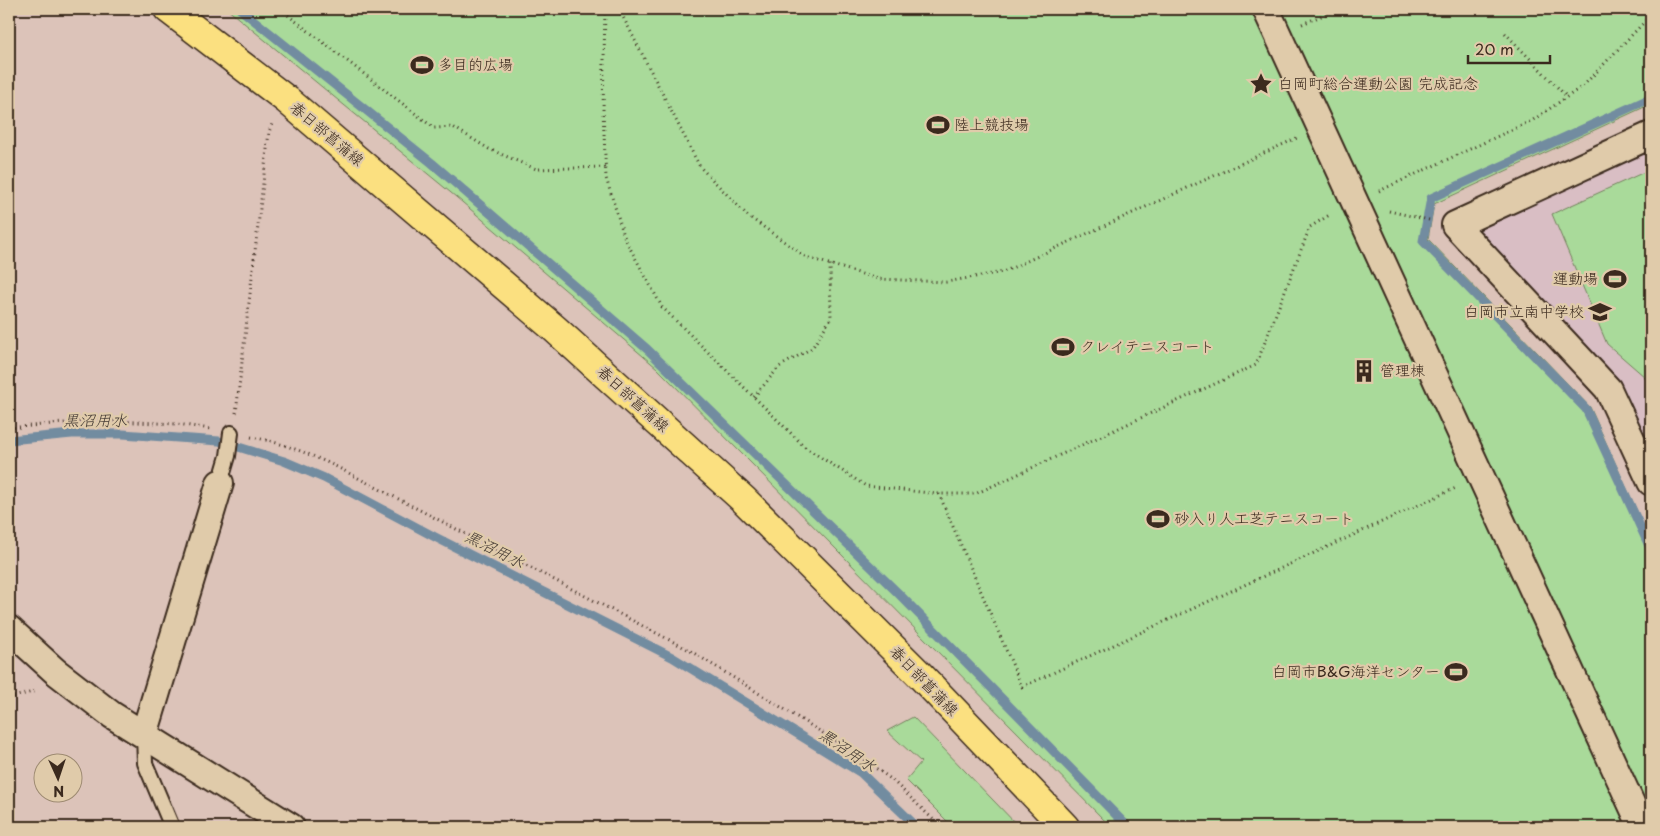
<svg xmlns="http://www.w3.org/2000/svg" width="1660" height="836" viewBox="0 0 1660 836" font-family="'Playpen Sans','Klee One',sans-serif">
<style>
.built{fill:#d9bec4}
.green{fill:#a9da9a;stroke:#72825c}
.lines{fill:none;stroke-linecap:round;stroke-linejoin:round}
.stream{stroke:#728ca0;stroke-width:9}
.lane-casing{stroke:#3b2a1e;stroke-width:18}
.street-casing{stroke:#3b2a1e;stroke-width:30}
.primary-casing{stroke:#3b2a1e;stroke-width:31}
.path{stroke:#3b2a1e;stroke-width:3;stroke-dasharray:1 4;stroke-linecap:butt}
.lane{stroke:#e0cbaa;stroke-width:14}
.street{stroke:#e0cbaa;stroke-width:26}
.primary{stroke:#fbe080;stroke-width:28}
.labels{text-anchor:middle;stroke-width:4.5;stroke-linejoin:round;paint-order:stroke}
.poi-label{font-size:15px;fill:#3b2a1e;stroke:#e0cbaa;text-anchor:start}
.street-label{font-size:15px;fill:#3b2a1e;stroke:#e0cbaa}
.water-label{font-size:16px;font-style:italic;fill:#443a34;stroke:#e0cbaa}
</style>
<rect width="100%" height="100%" fill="#dcc3b9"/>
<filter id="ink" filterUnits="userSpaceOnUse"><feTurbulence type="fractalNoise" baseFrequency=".02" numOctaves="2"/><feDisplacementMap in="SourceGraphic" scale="10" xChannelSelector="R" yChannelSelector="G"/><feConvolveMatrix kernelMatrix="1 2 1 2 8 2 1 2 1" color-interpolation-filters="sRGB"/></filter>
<g filter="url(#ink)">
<path class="built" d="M1651 142V451L1623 389 1474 236 1479 221Z"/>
<path class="green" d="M227 9H1651V104L1434 204 1428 239 1590 407 1651 542V827H1111L657 368 456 197Z
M1651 169V390L1645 377 1607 344 1552 214Z
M913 717 1019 827H953L906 780 921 762 887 731Z"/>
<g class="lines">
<path class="stream" d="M240 9 432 163 647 349 898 593 1128 827
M1651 98 1431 198 1423 241 1586 409 1651 550
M9 440 72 434H123L219 441 284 461 324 478 435 537 672 657 861 773 917 827"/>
<defs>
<path id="lane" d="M220 483 228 456 231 433
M144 735 145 763 172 827"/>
<path id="street" d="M1266 9 1642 827
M1651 135 1455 225 1608 389 1651 482
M9 629 55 671 112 715 291 827
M144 735 220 483"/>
<path id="primary" d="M168 9 287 100 555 329 744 500 919 674 1065 827"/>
</defs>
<use href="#lane" class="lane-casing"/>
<use href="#street" class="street-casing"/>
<use href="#primary" class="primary-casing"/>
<path class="path" d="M280 9 434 128 453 127 489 149 536 169 606 167
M605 9 603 111 606 178 625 239 662 307 806 448 866 486 939 494H975L1256 365 1310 227 1331 214
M619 9 700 167 748 216 806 257 878 279 946 282 1003 272 1297 138
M1302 24 1338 9
M1505 33 1567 97
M1379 191 1533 120 1583 86 1651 15
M1389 211 1429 220
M754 397 779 367 812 348 831 318 830 264
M236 413 269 132 272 124
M9 428 96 420 177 424 211 429
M251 437C281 442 310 454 337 467L689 650 847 748 891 779 941 827
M939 494 1022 687 1458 487
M9 698 37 691"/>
<use href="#lane" class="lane"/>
<use href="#street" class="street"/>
<use href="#primary" class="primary"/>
</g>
</g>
<defs>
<symbol id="stadium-bare" viewBox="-9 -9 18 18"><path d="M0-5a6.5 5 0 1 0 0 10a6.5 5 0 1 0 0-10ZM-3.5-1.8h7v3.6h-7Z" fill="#3b2a1e" stroke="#e0cbaa" stroke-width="2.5" paint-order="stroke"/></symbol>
<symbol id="sight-bare" viewBox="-9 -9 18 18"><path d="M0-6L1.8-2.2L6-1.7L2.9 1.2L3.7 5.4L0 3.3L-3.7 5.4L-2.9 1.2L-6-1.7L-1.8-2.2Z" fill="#3b2a1e" stroke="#e0cbaa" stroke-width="2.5" paint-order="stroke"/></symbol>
<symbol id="school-bare" viewBox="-9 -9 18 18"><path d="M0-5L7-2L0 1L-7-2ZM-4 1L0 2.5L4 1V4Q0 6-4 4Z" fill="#3b2a1e" stroke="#e0cbaa" stroke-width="2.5" paint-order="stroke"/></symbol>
<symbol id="building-bare" viewBox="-9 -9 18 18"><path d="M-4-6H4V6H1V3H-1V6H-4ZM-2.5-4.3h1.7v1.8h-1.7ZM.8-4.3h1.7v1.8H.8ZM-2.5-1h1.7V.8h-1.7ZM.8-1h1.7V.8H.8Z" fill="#3b2a1e" stroke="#e0cbaa" stroke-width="2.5" paint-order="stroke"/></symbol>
</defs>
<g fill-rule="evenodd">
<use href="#stadium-bare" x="406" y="49" width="32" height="32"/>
<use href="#sight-bare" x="1245" y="68" width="32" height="32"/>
<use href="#stadium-bare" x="922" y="109" width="32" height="32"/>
<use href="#stadium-bare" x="1599" y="263" width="32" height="32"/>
<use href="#school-bare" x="1584" y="296" width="32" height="32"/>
<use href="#stadium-bare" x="1047" y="331" width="32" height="32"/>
<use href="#building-bare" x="1348" y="355" width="32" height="32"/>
<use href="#stadium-bare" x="1142" y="503" width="32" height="32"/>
<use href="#stadium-bare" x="1440" y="656" width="32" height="32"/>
</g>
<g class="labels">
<g class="poi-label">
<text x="438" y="70">多目的広場</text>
<text x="1278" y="89">白岡町総合運動公園 完成記念</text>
<text x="954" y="130">陸上競技場</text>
<text x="1598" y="284" text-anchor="end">運動場</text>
<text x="1584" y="317" text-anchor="end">白岡市立南中学校</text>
<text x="1080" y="352">クレイテニスコート</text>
<text x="1380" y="376">管理棟</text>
<text x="1174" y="524">砂入り人工芝テニスコート</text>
<text x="1440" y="677" text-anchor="end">白岡市B&amp;G海洋センター</text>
</g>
<g class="street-label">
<text transform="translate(327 134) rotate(40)" y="5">春日部菖蒲線</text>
<text transform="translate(633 399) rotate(42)" y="5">春日部菖蒲線</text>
<text transform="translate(924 681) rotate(46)" y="5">春日部菖蒲線</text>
</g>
<g class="water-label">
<text x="95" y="426">黒沼用水</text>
<text transform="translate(495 549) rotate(27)" y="6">黒沼用水</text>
<text transform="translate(848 750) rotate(34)" y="6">黒沼用水</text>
</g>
</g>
<rect width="1660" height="836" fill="none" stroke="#e0cbaa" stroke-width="30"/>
<rect x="15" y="15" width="1630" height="806" fill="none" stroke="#3b2a1e" stroke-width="2" filter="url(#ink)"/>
<g transform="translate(58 778) rotate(177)"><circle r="24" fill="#e0cbaa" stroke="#9e8b72"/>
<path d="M0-4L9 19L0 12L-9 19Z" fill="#3b2a1e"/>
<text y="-8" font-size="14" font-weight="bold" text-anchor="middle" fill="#3b2a1e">N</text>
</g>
<path d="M1468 55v8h82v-8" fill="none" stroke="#3b2a1e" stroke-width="2.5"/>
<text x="1475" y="55" font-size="15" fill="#3b2a1e" stroke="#e0cbaa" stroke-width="4" paint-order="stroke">20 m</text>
</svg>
